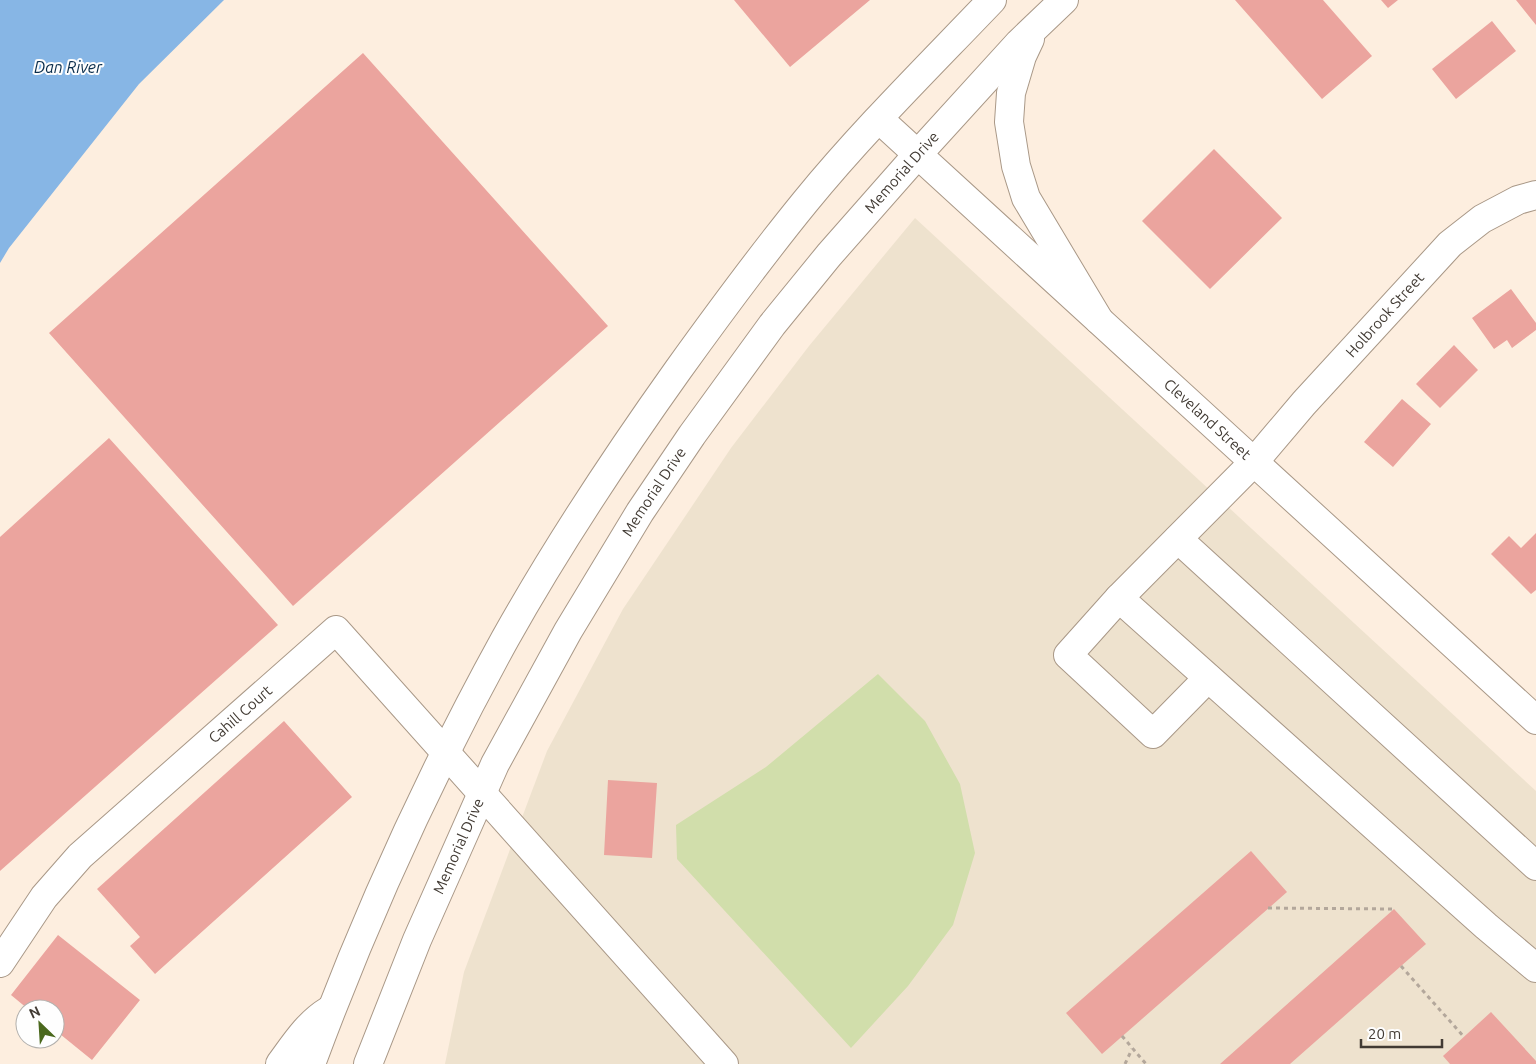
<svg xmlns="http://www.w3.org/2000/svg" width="1536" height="1064" viewBox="0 0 1536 1064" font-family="Ubuntu,sans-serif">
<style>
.education{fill:#eee2ce}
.green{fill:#d1deab}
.water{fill:#87b6e5}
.building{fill:#eba49e}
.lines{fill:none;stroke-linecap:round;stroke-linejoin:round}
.minor-casing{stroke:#a99887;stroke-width:30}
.major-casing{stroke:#a99887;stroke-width:30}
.path{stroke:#b3a79b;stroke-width:3;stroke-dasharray:4 4;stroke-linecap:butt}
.minor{stroke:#fff;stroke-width:28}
.major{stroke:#fff;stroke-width:28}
.labels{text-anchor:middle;stroke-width:4;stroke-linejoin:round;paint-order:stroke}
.street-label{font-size:15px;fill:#413a33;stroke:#fefefe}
.water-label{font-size:16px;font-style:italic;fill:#092d4c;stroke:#fefefe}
</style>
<rect width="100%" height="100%" fill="#fdeedf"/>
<path class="education" d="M915 218 1536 791V1064H445L464 972 547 751 623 609 731 448 809 346Z"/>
<path class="green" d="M878 674 925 721 960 784 975 853 953 925 908 986 851 1048 677 859 676 825 766 767Z"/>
<path class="water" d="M0 0H224L139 84 9 248 0 263Z"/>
<path class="building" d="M734 0H870L790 67Z
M1235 0H1323L1372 56 1322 99Z
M1381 0H1398L1388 8Z
M1516 0H1536V25Z
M1492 21 1516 51 1456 99 1432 69Z
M363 53 608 326 293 606 49 333Z
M1214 149 1282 218 1210 289 1142 221Z
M1511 289 1536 323V330L1512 348 1507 340 1494 349 1472 318Z
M1454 345 1478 370 1440 408 1416 384Z
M1402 399 1431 424 1393 467 1364 442Z
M109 438 278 625 0 871V537Z
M1536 533V590L1531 594 1491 554 1509 536 1521 548Z
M284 721 352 797 155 974 130 946 140 937 97 889Z
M608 780 657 783 652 858 604 855Z
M1251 851 1287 892 1102 1054 1066 1013Z
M1394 909 1426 944 1290 1064H1220Z
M58 935 140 1000 92 1060 55 1030V1009H28L11 995Z
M1491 1012 1536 1061V1064H1450L1443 1056Z"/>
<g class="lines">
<defs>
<g id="minor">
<path id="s1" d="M879 119 1536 720"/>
<path d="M1536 195 1518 200 1482 219 1450 244 1304 403 1254 462 1119 598 1486 926 1536 968"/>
<path d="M1178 539 1536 866"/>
<path d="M1119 598 1068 655 1153 734 1208 678"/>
<path id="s2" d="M0 963 44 897 80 856 336 630 724 1064"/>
</g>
<g id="major">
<path d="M1030 39 1022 56 1011 93 1009 122 1016 166 1026 198 1099 320"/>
<path d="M280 1064C294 1045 308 1023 328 1011"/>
<path d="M311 1064C365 918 430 775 505 639 557 546 616 457 678 370 719 313 761 256 805 202 863 131 929 66 992 0"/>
<path id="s3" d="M368 1064 417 940 495 764 568 631 640 512 692 435 772 325 829 255 918 154 1019 43 1064 0"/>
</g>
</defs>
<use href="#minor" class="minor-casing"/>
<use href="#major" class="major-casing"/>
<path class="path" d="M1268 908 1394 909
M1401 966 1464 1037
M1122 1036 1146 1064
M1125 1064 1132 1049"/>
<use href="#minor" class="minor"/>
<use href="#major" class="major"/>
</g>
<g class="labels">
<g class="street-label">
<text dy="5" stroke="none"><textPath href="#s3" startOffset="1046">Memorial Drive</textPath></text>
<text transform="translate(1385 315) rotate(-48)" y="5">Holbrook Street</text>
<text dy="5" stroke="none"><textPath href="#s1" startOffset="445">Cleveland Street</textPath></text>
<text dy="5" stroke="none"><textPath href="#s3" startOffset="641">Memorial Drive</textPath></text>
<text dy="5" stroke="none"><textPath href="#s2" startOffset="348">Cahill Court</textPath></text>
<text dy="5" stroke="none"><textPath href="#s3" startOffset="236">Memorial Drive</textPath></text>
</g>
<g class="water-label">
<text x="68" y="73">Dan River</text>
</g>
</g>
<g transform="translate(40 1024) rotate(335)"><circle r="24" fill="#fefefe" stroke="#b2b0ad"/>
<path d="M0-4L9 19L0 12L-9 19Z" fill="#4a681d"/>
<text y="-8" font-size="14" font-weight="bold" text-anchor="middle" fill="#413a33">N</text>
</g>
<path d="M1361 1039v8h81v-8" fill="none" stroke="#413a33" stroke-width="2.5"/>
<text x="1368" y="1039" font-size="15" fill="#413a33" stroke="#fefefe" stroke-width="4" paint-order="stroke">20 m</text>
</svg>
